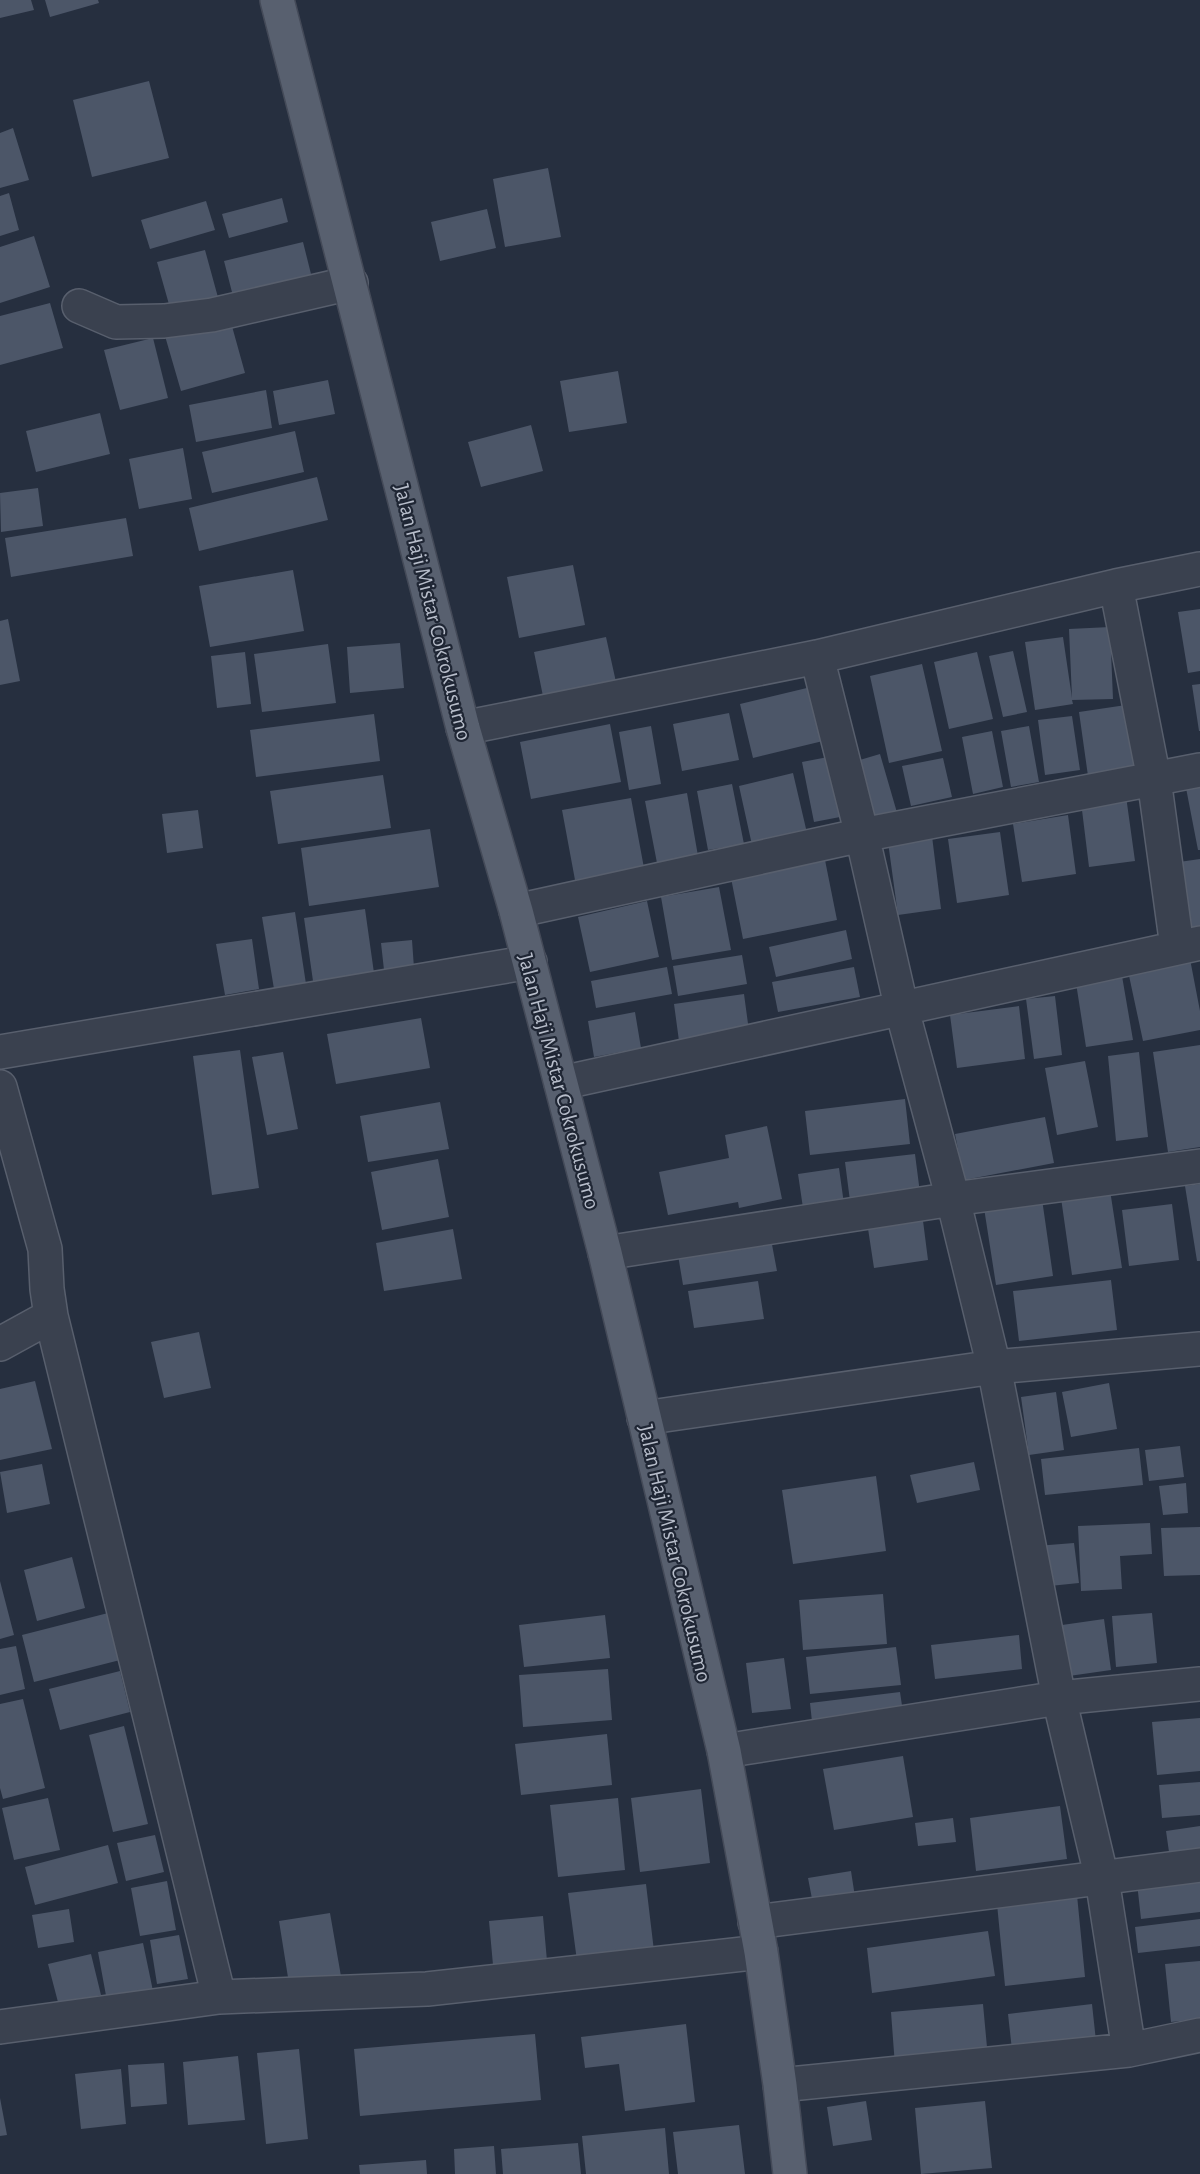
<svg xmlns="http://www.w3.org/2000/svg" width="1200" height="2174" viewBox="0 0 1200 2174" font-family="'Alegreya Sans',sans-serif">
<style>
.building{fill:#4c5668}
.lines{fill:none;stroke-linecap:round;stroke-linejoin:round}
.street-casing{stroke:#585f6d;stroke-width:36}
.primary-casing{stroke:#444a58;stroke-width:36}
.street{stroke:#3a414f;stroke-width:33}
.primary{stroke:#58606f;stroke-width:33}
.labels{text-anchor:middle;stroke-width:4.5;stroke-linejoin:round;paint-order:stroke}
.street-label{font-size:22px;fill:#b7bdca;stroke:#1f2634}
</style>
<rect width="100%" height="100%" fill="#262f3f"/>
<path class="building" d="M0 0H31L34 10 0 18Z
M45 0H98L99 3 50 17Z
M149 81 169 158 92 177 73 100Z
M13 128 29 180 0 188V133Z
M548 168 561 237 505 247 493 179Z
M9 193 19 230 0 236V196Z
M282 198 288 222 229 238 222 214Z
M206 201 215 230 150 249 141 220Z
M487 209 496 248 440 261 431 222Z
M34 236 50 287 0 303V247Z
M303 242 313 282 234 300 224 261Z
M205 250 219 301 172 315 157 262Z
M50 303 63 348 0 365V316Z
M230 319 245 373 181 391 165 336Z
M153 338 168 398 120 410 104 350Z
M618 371 627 423 569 432 560 381Z
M328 380 335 414 279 425 273 391Z
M266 390 272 428 196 442 189 405Z
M100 413 110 454 36 472 26 431Z
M531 425 543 471 481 487 468 442Z
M295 431 304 472 212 493 202 452Z
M183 448 192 499 139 509 129 459Z
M317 477 328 520 199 551 189 508Z
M38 488 43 526 1 532 0 493Z
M126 518 133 556 11 577 5 538Z
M573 565 585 625 519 638 507 577Z
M293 570 304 631 210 647 199 586Z
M1200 609V671L1188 673 1178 612Z
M8 619 20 681 0 685V621Z
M1110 627 1113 699 1072 700 1073 704 1035 710 1025 642 1063 637 1072 698 1069 629Z
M606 637 618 691 545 706 534 652Z
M400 643 404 688 350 693 347 647Z
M328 644 336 703 262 712 254 654Z
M1013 651 1027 712 1003 717 989 656Z
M245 652 251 704 217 708 211 656Z
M977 652 993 719 949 729 934 662Z
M922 664 942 751 889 763 870 676Z
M1200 684V731H1199L1192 685Z
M811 687 823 741 753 758 740 704Z
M1126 705 1135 770 1088 776 1079 712Z
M729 713 739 760 682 771 673 724Z
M374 714 380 761 256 777 250 730Z
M1072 716 1080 770 1045 775 1038 720Z
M610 724 621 782 531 799 520 742Z
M651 726 661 784 629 790 619 732Z
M1029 726 1039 782 1011 787 1001 731Z
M992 731 1003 787 973 794 962 737Z
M880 754 898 816 871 823 853 762Z
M828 757 840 817 814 822 802 762Z
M943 758 952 797 911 806 902 766Z
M793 773 807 833 752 845 739 786Z
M383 775 391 828 278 844 270 791Z
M732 784 744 844 708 850 697 791Z
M1200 785V850H1198L1186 788Z
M687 793 698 856 657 863 645 801Z
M1126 796 1135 861 1089 867 1081 802Z
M631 798 644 868 575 880 562 810Z
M198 810 203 848 167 853 162 814Z
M1068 815 1076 874 1022 882 1013 824Z
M430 829 439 887 309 906 301 848Z
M1000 832 1009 895 957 903 948 839Z
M932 836 941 909 898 915 888 842Z
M1200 859V928L1189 930 1179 862Z
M825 860 837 920 743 939 731 878Z
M719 887 731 950 672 960 661 897Z
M647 901 659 957 590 972 578 917Z
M365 909 374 973 313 981 304 918Z
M295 912 306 984 274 989 262 917Z
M846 930 852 959 776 977 769 947Z
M252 939 259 989 225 995 216 944Z
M412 940 414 968 384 970 381 943Z
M742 955 747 984 678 996 673 966Z
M1190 959 1200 1011V1030L1143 1041 1128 971Z
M667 967 672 994 596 1008 591 981Z
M854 967 860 997 778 1012 772 982Z
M1122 976 1133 1040 1086 1047 1076 983Z
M744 994 749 1031 679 1041 674 1004Z
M1055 996 1062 1055 1034 1059 1026 999Z
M1019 1006 1025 1059 957 1068 950 1015Z
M635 1012 641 1048 594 1057 588 1021Z
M421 1018 430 1068 336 1084 327 1034Z
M1200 1045V1147L1168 1152 1153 1052Z
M240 1050 259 1188 212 1195 193 1056Z
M283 1052 298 1129 267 1135 252 1057Z
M1139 1052 1148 1137 1116 1141 1108 1056Z
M1085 1061 1098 1127 1057 1135 1045 1068Z
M905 1099 910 1144 810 1155 805 1111Z
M440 1102 449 1149 368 1162 360 1116Z
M1045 1117 1054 1163 964 1180 955 1134Z
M767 1126 782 1199 739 1208 738 1202 668 1215 659 1172 729 1158 725 1135Z
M915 1154 920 1193 850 1201 845 1162Z
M438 1159 449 1217 382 1230 371 1172Z
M839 1168 844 1204 803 1208 798 1174Z
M1200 1184V1261H1197L1185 1186Z
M1110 1190 1122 1268 1072 1275 1061 1198Z
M1042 1199 1053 1276 996 1285 984 1208Z
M1172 1204 1179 1260 1129 1266 1122 1210Z
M922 1213 928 1260 874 1268 867 1222Z
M453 1229 462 1279 384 1291 376 1243Z
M770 1234 777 1271 683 1285 677 1249Z
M1111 1280 1117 1330 1019 1341 1013 1291Z
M758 1281 764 1319 694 1328 688 1291Z
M199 1332 211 1388 164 1398 151 1342Z
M35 1381 52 1449 0 1460V1389Z
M1109 1383 1117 1429 1071 1437 1062 1392Z
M1056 1392 1064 1450 1029 1455 1021 1397Z
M1180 1446 1184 1477 1149 1481 1145 1450Z
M1139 1448 1143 1485 1045 1495 1041 1459Z
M974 1462 980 1490 917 1503 910 1475Z
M42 1464 50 1504 7 1513 0 1472Z
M876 1476 886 1551 793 1564 782 1490Z
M1186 1483 1188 1513 1163 1515 1159 1486Z
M1150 1523 1152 1554 1120 1556 1122 1589 1081 1591 1078 1526Z
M1200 1527V1575L1164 1576 1161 1528Z
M1074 1543 1079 1583 1040 1587 1036 1546Z
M72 1557 85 1608 37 1621 24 1570Z
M0 1581 14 1635 0 1639Z
M883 1594 887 1644 803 1650 799 1600Z
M112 1612 124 1659 34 1682 22 1635Z
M1152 1613 1157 1663 1116 1667 1112 1616Z
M605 1615 610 1658 524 1667 519 1625Z
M1104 1619 1111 1670 1069 1676 1062 1625Z
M1019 1635 1022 1669 935 1679 931 1645Z
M16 1646 25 1689 0 1695V1649Z
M896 1647 901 1685 810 1694 806 1657Z
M784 1658 791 1709 752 1713 746 1663Z
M608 1669 612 1720 523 1727 519 1675Z
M120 1671 130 1712 60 1730 49 1689Z
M900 1692 904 1719 813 1731 810 1703Z
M23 1699 45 1788 3 1799 0 1788V1704Z
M1200 1718V1771L1157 1775 1152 1722Z
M124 1726 148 1824 113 1832 89 1735Z
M607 1734 612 1785 521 1795 515 1744Z
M903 1756 913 1817 834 1830 823 1769Z
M1200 1782V1815L1162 1818 1159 1785Z
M701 1789 710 1863 640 1872 631 1798Z
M48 1798 60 1850 14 1860 2 1808Z
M618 1798 625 1870 558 1877 550 1805Z
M1060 1806 1067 1859 976 1871 970 1818Z
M953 1818 956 1842 918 1846 915 1823Z
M1200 1826V1855L1170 1859 1166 1831Z
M155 1835 164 1872 126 1881 117 1843Z
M108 1845 118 1883 35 1905 25 1867Z
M851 1871 855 1897 813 1904 808 1878Z
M1200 1876V1912L1141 1919 1137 1883Z
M167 1881 176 1930 140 1936 131 1888Z
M646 1884 654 1951 577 1961 568 1893Z
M1077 1895 1085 1977 1005 1986 997 1904Z
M69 1909 74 1942 38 1948 32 1915Z
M330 1913 342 1982 290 1990 279 1921Z
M543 1916 547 1961 493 1965 489 1921Z
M1200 1919V1946L1138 1953 1135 1927Z
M988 1931 995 1976 872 1993 867 1948Z
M179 1935 188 1979 157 1984 150 1940Z
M143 1943 153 1991 107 2001 98 1952Z
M91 1954 101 1995 59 2006 48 1964Z
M1200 1961V2019L1171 2022 1165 1964Z
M983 2004 988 2058 895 2066 891 2012Z
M1092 2004 1096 2041 1012 2050 1008 2014Z
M686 2024 695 2102 625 2111 619 2064 585 2068 581 2037Z
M535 2034 541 2100 360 2116 354 2049Z
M299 2049 308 2139 266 2144 257 2053Z
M238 2056 245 2120 188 2125 183 2062Z
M164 2063 167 2104 131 2107 128 2065Z
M121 2069 126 2124 81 2129 75 2074Z
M0 2098 7 2135 0 2136Z
M866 2101 872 2140 833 2146 827 2107Z
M985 2101 992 2168 921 2174 915 2108Z
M739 2125 745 2174H678L673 2132Z
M665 2128 669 2174H586L582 2136Z
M578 2143 581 2174H503L501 2149Z
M494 2146 496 2174H455L454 2149Z
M426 2160 427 2174H360L359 2165Z"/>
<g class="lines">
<defs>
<path id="street" d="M79 306 116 322 164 321 212 315 351 283
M1116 586 1154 779 1177 947
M817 657 862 835 902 1010 953 1199 994 1367 1059 1698 1102 1879 1129 2050
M463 728 817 657 1116 586 1200 569
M516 911 862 835 1200 770
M0 1052 530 962
M561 1083 1200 943
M0 1087 45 1249 47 1289 51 1316 0 1344
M605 1253 953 1199 1200 1166
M51 1316 219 1997
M644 1418 994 1367 1200 1349
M724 1751 1059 1698 1200 1684
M755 1922 1200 1865
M0 2027 219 1997 427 1989 761 1952
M780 2085 1129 2050 1200 2035"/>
<path id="primary" d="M277 0 463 728 516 911 605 1253 724 1751 761 1952 780 2085 790 2174"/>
</defs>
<use href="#street" class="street-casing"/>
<use href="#primary" class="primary-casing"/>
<use href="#street" class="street"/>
<use href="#primary" class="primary"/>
</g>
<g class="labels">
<g class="street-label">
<text transform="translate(434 612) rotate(76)" y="8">Jalan Haji Mistar Cokrokusumo</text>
<text transform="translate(560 1081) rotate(75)" y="8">Jalan Haji Mistar Cokrokusumo</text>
<text transform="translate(676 1553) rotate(77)" y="8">Jalan Haji Mistar Cokrokusumo</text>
</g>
</g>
</svg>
